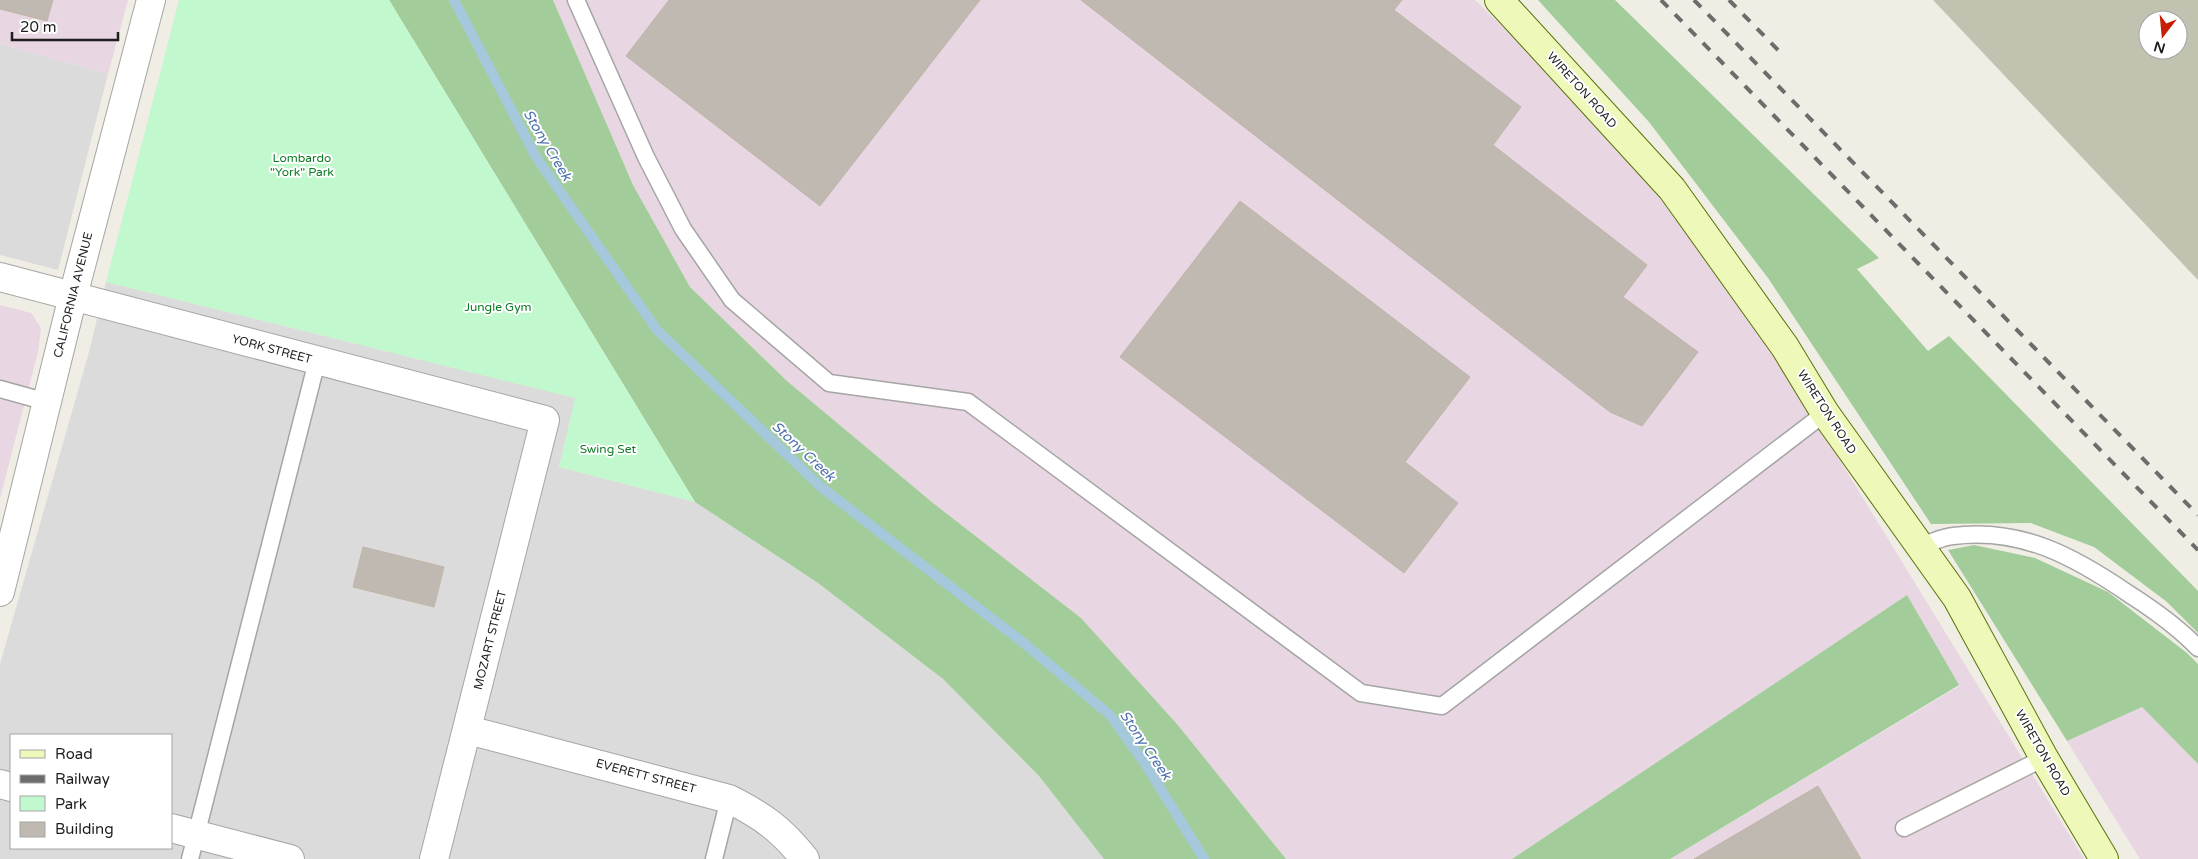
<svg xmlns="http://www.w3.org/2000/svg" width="2198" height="859" viewBox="0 0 2198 859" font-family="'Varela Round',sans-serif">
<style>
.residential{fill:#dcdbdb;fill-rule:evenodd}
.industrial{fill:#e8d6e2}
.construction{fill:#c1c3b0;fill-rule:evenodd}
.forest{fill:#a2cd9a}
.park{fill:#c2f8cd}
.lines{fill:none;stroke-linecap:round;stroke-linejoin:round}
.stream{stroke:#a5c8dc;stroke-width:10}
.building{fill:#bfb9b1;stroke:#c0b5a7}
.lane-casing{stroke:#a5a5a5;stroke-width:19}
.street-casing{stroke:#a5a5a5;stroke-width:30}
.secondary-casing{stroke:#597307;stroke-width:30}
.lane{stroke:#fff;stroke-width:16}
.street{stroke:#fff;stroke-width:28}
.secondary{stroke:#edf8b9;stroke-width:28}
.rail{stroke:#6c6c6c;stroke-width:4;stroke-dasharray:10 10;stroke-linecap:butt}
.labels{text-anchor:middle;stroke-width:4;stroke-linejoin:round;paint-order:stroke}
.street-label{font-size:12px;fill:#1e1e1e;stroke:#fff}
.park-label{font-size:12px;fill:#0e7a25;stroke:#fff}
.water-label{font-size:14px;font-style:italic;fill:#4c70ac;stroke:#fff}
</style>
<rect width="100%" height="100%" fill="#efede4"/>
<path class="residential" d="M0 44 108 74 58 270 0 255Z
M106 282 576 398 559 467 695 502 818 583 943 679 1039 776 1104 859H0V664L89 352ZM11 735H171V848H11Z"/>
<path class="industrial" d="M0 0H128L108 74 0 44Z
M553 0H1475L1520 43 1665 204 1787 374 2084 859H1670L1959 686 1907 595 1512 859H1286L1177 724 1081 618 933 503 787 381 690 287 633 185Z
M0 305 31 313 41 328 38 352 0 498Z
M2142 707 2198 764V859H2140L2067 741Z"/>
<path class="construction" d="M1933 0H2198V280ZM2148 20H2178V50H2148Z"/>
<path class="forest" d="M389 0H553L633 185 690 287 787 381 933 503 1081 618 1177 724 1286 859H1104L1039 776 943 679 818 583 695 502Z
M1538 0H1615L1879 258 1857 269 1928 351 1949 336 2198 591V633L2167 602 2094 547 2031 523 1931 524 1768 278 1649 122Z
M1974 545 2035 558 2108 592 2187 653 2198 664V764L2142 707 2067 741 1948 550Z
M1907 595 1959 685 1670 859H1512Z"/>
<path class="park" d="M179 0H389L695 502 559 467 575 398 106 282Z"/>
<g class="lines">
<path class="stream" d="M454 0 536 157 657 330 821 487 1025 644 1111 716 1146 765 1204 859"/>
</g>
<path class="building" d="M0 0H53L47 21 0 9Z
M669 0H980L820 206 626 56Z
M1081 0H1402L1394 10 1521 107 1493 145 1647 265 1623 297 1698 352 1642 426 1610 412Z
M1240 201 1470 377 1405 462 1458 503 1404 573 1120 357Z
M363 547 444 567 434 607 353 587Z
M1818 786 1861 859H1694Z"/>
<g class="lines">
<defs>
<path id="lane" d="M576 0 646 157 683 229 732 300 829 383 968 402 1361 693 1442 706 1825 413
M0 389 47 402
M1920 546C1931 543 1942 537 1953 536 2021 527 2075 557 2129 594 2154 610 2177 626 2198 648
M1904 828 2044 758
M190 859 317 361
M714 859 729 799"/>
<path id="street" d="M0 277 545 420 434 859
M0 592 73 296 151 0
M468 730 729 799C763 816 781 829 805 859
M0 784 11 787
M171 828 290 859"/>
<path id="secondary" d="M1499 0 1672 189 1785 347 1825 413 1957 598 2044 758 2104 859"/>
</defs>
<use href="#lane" class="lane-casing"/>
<use href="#street" class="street-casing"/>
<use href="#secondary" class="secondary-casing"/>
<use href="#lane" class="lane"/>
<use href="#street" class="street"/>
<use href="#secondary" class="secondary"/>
<path class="rail" d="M1661 0 2198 550
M1694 0 2198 515
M1729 0 1780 52"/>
</g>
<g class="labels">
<g class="street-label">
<text transform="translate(1582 90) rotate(48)" y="4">WIRETON ROAD</text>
<text transform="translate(73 295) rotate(-76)" y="4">CALIFORNIA AVENUE</text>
<text transform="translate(272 349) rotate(15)" y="4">YORK STREET</text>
<text transform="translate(1827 412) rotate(57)" y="4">WIRETON ROAD</text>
<text transform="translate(490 640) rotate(-76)" y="4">MOZART STREET</text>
<text transform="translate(2043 753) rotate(60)" y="4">WIRETON ROAD</text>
<text transform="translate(646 776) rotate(15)" y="4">EVERETT STREET</text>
</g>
<g class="park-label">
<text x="302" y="162">Lombardo<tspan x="302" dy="14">"York" Park</tspan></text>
<text x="498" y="311">Jungle Gym</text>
<text x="608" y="453">Swing Set</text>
</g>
<g class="water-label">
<text transform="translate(548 145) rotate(59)" y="5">Stony Creek</text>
<text transform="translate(804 451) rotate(43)" y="5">Stony Creek</text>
<text transform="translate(1146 745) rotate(56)" y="5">Stony Creek</text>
</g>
</g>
<rect x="10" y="734" width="162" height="115" fill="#ffffff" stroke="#a5a5a5"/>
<rect x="20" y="750" width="25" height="8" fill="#edf8b9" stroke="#a5a5a5"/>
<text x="55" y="759" font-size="15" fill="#1e1e1e">Road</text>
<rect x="20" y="775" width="25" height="8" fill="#6c6c6c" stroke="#a5a5a5"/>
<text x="55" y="784" font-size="15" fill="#1e1e1e">Railway</text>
<rect x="20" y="796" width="25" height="15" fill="#c2f8cd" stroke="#a5a5a5"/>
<text x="55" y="809" font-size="15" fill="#1e1e1e">Park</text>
<rect x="20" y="822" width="25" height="15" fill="#bfb9b1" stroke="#a5a5a5"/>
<text x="55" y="834" font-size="15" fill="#1e1e1e">Building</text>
<g transform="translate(2163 35) rotate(196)"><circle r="24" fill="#ffffff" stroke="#a5a5a5"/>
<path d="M0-4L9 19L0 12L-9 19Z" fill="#c71e05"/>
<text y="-8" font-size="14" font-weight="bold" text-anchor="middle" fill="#1e1e1e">N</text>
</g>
<path d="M12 32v8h106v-8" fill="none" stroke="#1e1e1e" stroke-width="2.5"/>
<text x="20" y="32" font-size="15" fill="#1e1e1e" stroke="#ffffff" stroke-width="4" paint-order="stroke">20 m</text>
</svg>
